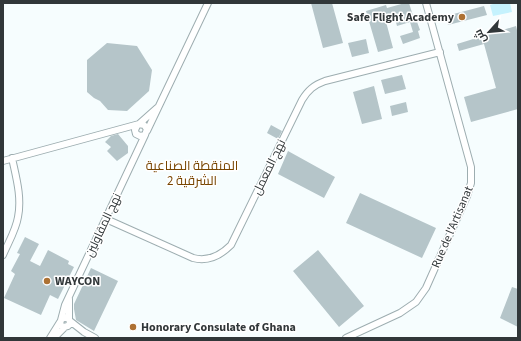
<svg xmlns="http://www.w3.org/2000/svg" width="521" height="341" viewBox="0 0 521 341" font-family="'Source Sans 3',Cairo,sans-serif">
<style>
.green{fill:#c5f2fd}
.building{fill:#b5c5c9}
.lines{fill:none;stroke-linecap:round;stroke-linejoin:round}
.minor-casing{stroke:#9dadb0;stroke-width:8}
.minor{stroke:#fff;stroke-width:6}
.poi-dot{fill:#ad7133;stroke:#fff;stroke-width:1.5}
.labels{text-anchor:middle;stroke-width:3;stroke-linejoin:round;paint-order:stroke}
.poi-label{font-size:12px;font-weight:bold;fill:#313739;stroke:#fff;text-anchor:start}
.street-label{font-size:12px;fill:#313739;stroke:#fff}
.neighbourhood-label{font-size:13px;fill:#784500;stroke:#fff}
</style>
<rect width="100%" height="100%" fill="#f6fdfe"/>
<path class="green" d="M496 3H510L512 12 493 16 490 5Z"/>
<path class="building" d="M311 3H332L343 43 323 48Z
M405 3H409L414 19H416L420 30 418 31 420 38 403 44 400 36 413 32 410 22 397 26 394 15 385 18 393 48 378 52 366 11 386 5 387 8Z
M484 6 487 15 448 25 446 16Z
M516 26 518 34V109L471 122 464 97 496 88 484 44 459 51 457 44Z
M366 39 369 53 352 57 348 43Z
M107 43 137 46 152 70 149 91 127 111 108 110 100 101 94 98 87 92V60Z
M402 75 406 89 385 94 381 80Z
M374 86 382 119 362 124 353 92Z
M406 102 408 112 392 116 390 106Z
M271 125 282 131 278 139 267 133Z
M118 134 128 146V153L117 161 107 151 111 147 105 142 111 136Z
M288 151 335 177 324 198 278 174Z
M360 193 436 228 422 258 346 223Z
M25 237 39 244 30 261 40 266 48 250 69 261 68 264 74 267 58 299 50 295 41 315 4 298 15 274 11 271 20 254 17 253Z
M318 250 364 306 339 327 293 271Z
M91 268 118 281 94 331 76 320 74 309V304Z
M512 287 518 289V327L500 318Z"/>
<g class="lines">
<defs>
<path id="minor" d="M139 124 157 108
M147 131 208 3
M3 161 139 124 144 125 147 129 145 135 140 136 136 134 135 130 137 126
M106 219 193 258C208 262 221 255 231 245L302 100C308 90 314 85 325 81L440 52
M3 255C8 243 16 230 18 217 22 197 16 177 12 158
M69 299V319
M62 319 66 317 69 319 70 323 68 326 63 327 60 324 65 305 145 135
M70 321 84 332 95 338
M50 338 60 322
M54 338 65 327
M346 338 400 313 416 302 426 288 467 196 471 183V167L426 3"/>
</defs>
<use href="#minor" class="minor-casing"/>
<use href="#minor" class="minor"/>
</g>
<g class="poi-dot">
<circle cx="462" cy="17" r="4"/>
<circle cx="47" cy="281" r="4"/>
<circle cx="133" cy="327" r="4"/>
</g>
<g class="labels">
<g class="poi-label">
<text x="454" y="21" text-anchor="end">Safe Flight Academy</text>
<text x="55" y="285">WAYCON</text>
<text x="141" y="331">Honorary Consulate of Ghana</text>
</g>
<g class="street-label">
<text transform="translate(269 167) rotate(-64)" y="4">نهج المعمل</text>
<text transform="translate(103 225) rotate(-65)" y="4">نهج المقاولين</text>
<text transform="translate(452 227) rotate(-67)" y="4">Rue de l'Artisanat</text>
</g>
<g class="neighbourhood-label">
<text x="192" y="170">المنقطة الصناعية<tspan x="192" dy="15">الشرقية 2</tspan></text>
</g>
</g>
<rect width="521" height="341" fill="none" stroke="#313739" stroke-width="8"/>
<g transform="translate(489 32) rotate(243)" stroke="#ffffff" stroke-width="3" paint-order="stroke">
<path d="M0-3L7 15L0 10L-7 15Z" fill="#313739"/>
<text y="-6" font-size="11" font-weight="bold" text-anchor="middle" fill="#313739">ش</text>
</g>
</svg>
